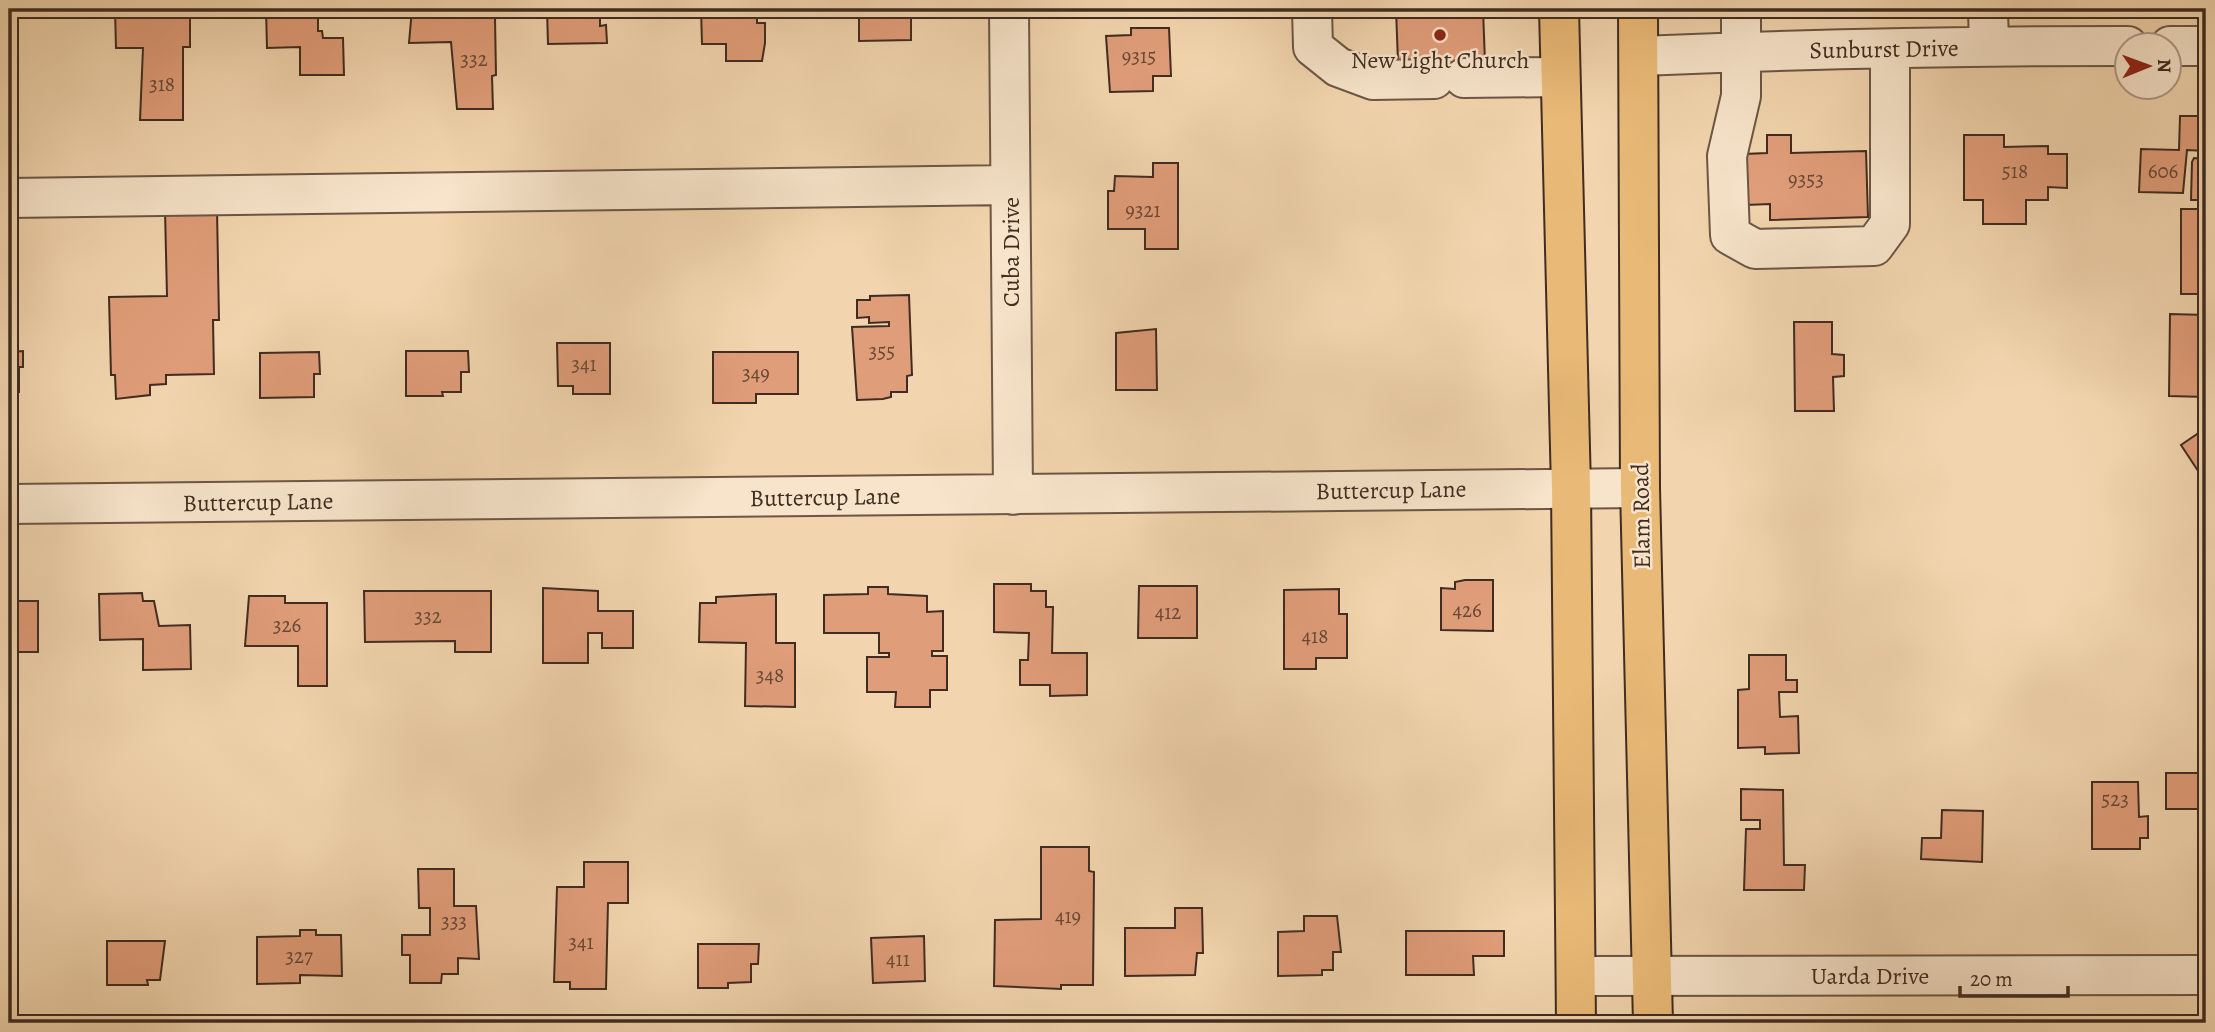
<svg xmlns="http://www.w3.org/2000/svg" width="2215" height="1032" viewBox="0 0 2215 1032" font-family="Alegreya,serif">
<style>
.building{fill:#e09d79;stroke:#402c22;stroke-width:2}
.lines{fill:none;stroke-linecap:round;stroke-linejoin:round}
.minor-casing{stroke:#6c5645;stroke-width:42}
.major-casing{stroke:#402c22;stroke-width:42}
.minor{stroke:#f7e4ca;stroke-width:38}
.major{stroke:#e9ba77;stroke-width:38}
.poi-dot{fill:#8f2418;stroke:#f7e4ca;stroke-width:2.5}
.labels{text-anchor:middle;stroke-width:5;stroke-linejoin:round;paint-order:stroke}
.number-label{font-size:21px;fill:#684838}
.street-label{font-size:24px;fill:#402c22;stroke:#f7e4ca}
.poi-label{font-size:24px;fill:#402c22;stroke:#f7e4ca}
</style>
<rect width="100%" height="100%" fill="#f2d5ae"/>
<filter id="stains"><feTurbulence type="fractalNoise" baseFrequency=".00286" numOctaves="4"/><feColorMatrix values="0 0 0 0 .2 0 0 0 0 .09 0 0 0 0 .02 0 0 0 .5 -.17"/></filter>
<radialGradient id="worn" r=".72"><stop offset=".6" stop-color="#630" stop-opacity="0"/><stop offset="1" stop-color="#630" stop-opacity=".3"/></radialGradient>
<path class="building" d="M9 9H12L11 28H18V70H9Z
M115 9H190V47H183V120H140L143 48H116Z
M266 9H318V31H322L323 38H343L344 75H300V47L267 48Z
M412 9H463L464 18H495L496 75 492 76 493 109H457L451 42 409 43Z
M547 9H600V26L606 25 607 43 548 44Z
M701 9H757V23H765V43L762 61H726V44H702Z
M859 9H911V40L859 41Z
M1396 9H1483L1485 62 1464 89 1398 63Z
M1131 28H1169L1171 76H1153V91L1110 92 1106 36 1131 35Z
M2180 116H2206V151L2187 150 2183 193 2139 192 2141 149 2179 150Z
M1767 135H1791V153L1866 151 1868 217 1770 220V204L1746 205 1744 154 1767 153Z
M1964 135H2004V147L2048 146V154H2067V188L2048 187V200H2026V224H1983V200H1964Z
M2206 155V200H2191L2192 162 2194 158 2206 159Z
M1153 163H1178V249H1145V229H1108V191H1114L1115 176 1153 177Z
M217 209 219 320H213L214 374 166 375V384L150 385V395L116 399 115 375H111L109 297 167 296 165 210Z
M2181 209H2206V294H2181Z
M909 295 912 375 907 376V392H891V397L883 399 857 400 852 327 889 326V322L869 323V317L857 318V300H870V296Z
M2170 314 2206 315V397L2169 396Z
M1794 322H1832V354L1844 355V376L1833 377 1834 411H1795Z
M1156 329 1157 390H1116V333Z
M557 343H610V394H573V386H558Z
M23 351V367H19V392L9 391V352Z
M406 351H468L469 372H461V392H442L443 396H406Z
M319 352 320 374H314V397L260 398V353Z
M713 352H798V394H756V403H713Z
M2206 428V483L2181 445Z
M1465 580H1493V631L1441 630V588L1455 589V582Z
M994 584H1031V591H1046V607H1053L1052 653H1087V695L1050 696V685H1020V660H1028L1029 633 994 632Z
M1139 586H1197V638H1138Z
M868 587H888V594L927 596V612L943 611V651H932V656H947V690H930V707H895L896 692H867V657H889V653H879V633H824V595L868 594Z
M543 588 598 591V611H633V648H602V633H588V663H543Z
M1339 589V614H1347V658H1316V669H1284V590Z
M364 591H491V652H455V641L365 642Z
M142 593 143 601H154L159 626 190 625 191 669 143 670V639L100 640 99 594Z
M776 594V643H795V707L745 706 746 643 699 642 700 603H716V597Z
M249 596H285V603H327V686H298V646H245Z
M9 601H38V652H9Z
M1749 655H1786V680H1797V692H1779L1780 717 1798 716 1799 753 1765 754V747L1738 748V690L1749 689Z
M2166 773H2206V809H2166Z
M2092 782H2138L2139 817 2148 816V838H2140V849H2092Z
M1741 789 1783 790 1784 865H1805L1804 890H1744L1746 829H1760V820H1741Z
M1942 810 1983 811 1982 862 1921 859 1922 838H1941Z
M1041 847H1089V871L1094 872 1093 985H1061V989L994 986 995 920 1041 919Z
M584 862H628V903H608L606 989H570V982H554L557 887H584Z
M418 869H454V906H476L479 959 458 958V974H442L441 983H410V955H402V935H430V908H419Z
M1175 908H1202L1203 953H1197L1195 975 1125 976V928H1175Z
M1304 916H1337L1341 952H1333V970H1322V975L1278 976V932L1304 931Z
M300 930H316V935H341L342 976 300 975V983L257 984V937L300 936Z
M1406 931H1504V956H1473L1474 975H1406Z
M924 936 925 981 873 983 871 938Z
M107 941H165L160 980H147L148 985H107Z
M698 944H759L758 964H751V982L728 983V988H698Z"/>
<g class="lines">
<defs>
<path id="minor" d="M1009 9 1013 495
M1312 9 1313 47 1338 67 1373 80 1434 79
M1741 9V96L1727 156 1730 235 1755 249 1874 246 1890 224V49
M1988 9 1989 46
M2170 46H2206
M1640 56C1802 49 1965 46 2128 46
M1464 78 1560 77
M9 198 1010 185
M9 504 1640 488
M1576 976 2206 975"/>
<path id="major" d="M1559 9 1571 488 1576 1023
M1638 9 1640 488 1653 1023"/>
</defs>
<use href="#minor" class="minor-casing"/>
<use href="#major" class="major-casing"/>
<use href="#minor" class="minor"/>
<use href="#major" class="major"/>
</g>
<circle class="poi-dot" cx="1440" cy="35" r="7"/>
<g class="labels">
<g class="number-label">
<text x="1139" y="63">9315</text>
<text x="474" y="66">332</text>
<text x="162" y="91">318</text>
<text x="2015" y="178">518</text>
<text x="2163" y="178">606</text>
<text x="1806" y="186">9353</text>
<text x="1143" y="217">9321</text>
<text x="882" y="358">355</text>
<text x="584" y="371">341</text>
<text x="756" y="380">349</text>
<text x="1467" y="617">426</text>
<text x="1168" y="619">412</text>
<text x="428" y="623">332</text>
<text x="287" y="632">326</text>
<text x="1315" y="643">418</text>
<text x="770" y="682">348</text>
<text x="2115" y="806">523</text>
<text x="1068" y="923">419</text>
<text x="454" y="928">333</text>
<text x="581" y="949">341</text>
<text x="299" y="963">327</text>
<text x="898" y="966">411</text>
</g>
<g class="street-label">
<text transform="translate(1884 49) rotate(-1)" y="8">Sunburst Drive</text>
<text transform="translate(1011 252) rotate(-90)" y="8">Cuba Drive</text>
<text transform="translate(1391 490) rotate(-1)" y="8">Buttercup Lane</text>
<text transform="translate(825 497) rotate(-1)" y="8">Buttercup Lane</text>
<text transform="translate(258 502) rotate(-1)" y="8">Buttercup Lane</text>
<text transform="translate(1641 516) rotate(-91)" y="8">Elam Road</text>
<text x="1870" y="984">Uarda Drive</text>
</g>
<g class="poi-label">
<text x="1440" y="68">New Light Church</text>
</g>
</g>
<rect width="2215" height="1032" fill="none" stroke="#f2d5ae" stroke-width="35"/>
<rect x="10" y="10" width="2194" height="1011" fill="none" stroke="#402c22" stroke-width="3.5"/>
<rect x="18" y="18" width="2180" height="997" fill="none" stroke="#402c22" stroke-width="2"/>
<g transform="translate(2148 66) rotate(89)"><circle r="33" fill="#f7e4ca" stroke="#ae9a87" stroke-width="2"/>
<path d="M0-5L12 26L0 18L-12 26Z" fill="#8f2418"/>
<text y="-10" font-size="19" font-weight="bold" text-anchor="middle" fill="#402c22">N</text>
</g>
<path d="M1960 986v10h108v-10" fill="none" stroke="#402c22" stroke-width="3.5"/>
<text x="1970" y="986" font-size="21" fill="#402c22" stroke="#f7e4ca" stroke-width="5" paint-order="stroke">20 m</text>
<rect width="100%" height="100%" filter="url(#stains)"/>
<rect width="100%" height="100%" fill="url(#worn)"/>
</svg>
